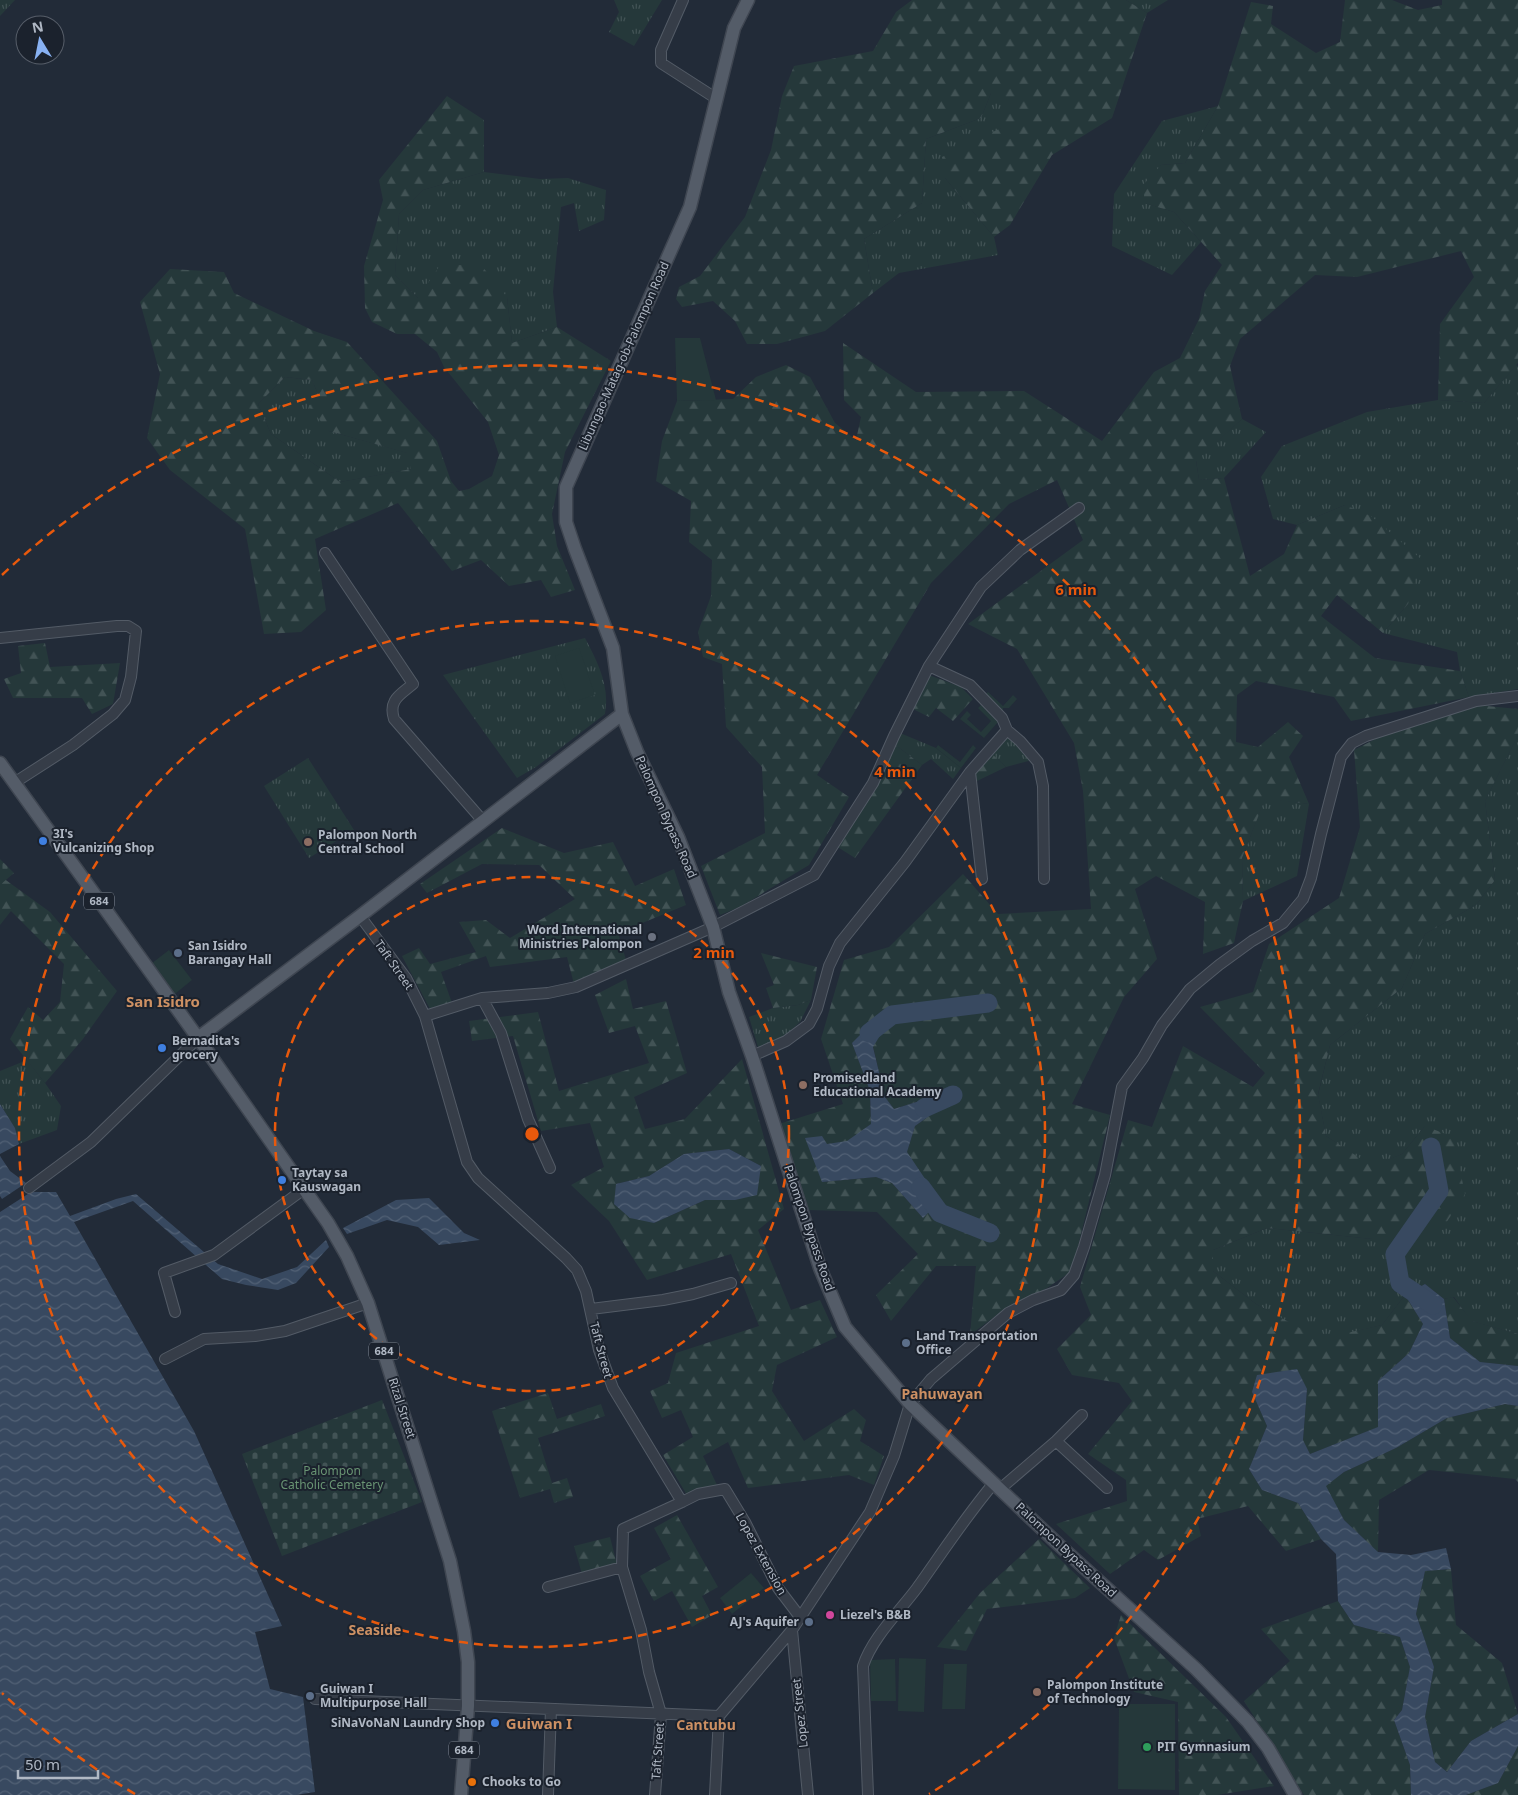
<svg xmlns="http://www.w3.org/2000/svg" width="1518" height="1795" viewBox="0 0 1518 1795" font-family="'Noto Sans',sans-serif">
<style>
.grass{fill:url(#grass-tufts)}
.forest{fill:url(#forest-firs);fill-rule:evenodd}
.cemetery{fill:url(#cemetery-stones)}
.garden{fill:#25383a}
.water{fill:url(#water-waves)}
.pier{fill:#222b38}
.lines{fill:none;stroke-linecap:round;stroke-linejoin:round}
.river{stroke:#384960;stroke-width:19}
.minor-casing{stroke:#535b66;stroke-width:12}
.major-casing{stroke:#3f4651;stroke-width:15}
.minor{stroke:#363d48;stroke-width:10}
.major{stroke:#545c68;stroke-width:12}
.ring{fill:none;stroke:#e8590c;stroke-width:2.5;stroke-dasharray:9 6}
.shop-dot{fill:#3f7fe0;stroke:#1b222d;stroke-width:2}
.education-dot{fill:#8d6e63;stroke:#1b222d;stroke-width:2}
.worship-dot{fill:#6b7280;stroke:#1b222d;stroke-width:2}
.service-dot{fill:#5c6f8a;stroke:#1b222d;stroke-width:2}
.hotel-dot{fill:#d1479c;stroke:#1b222d;stroke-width:2}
.leisure-dot{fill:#2e9e5b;stroke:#1b222d;stroke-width:2}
.food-dot{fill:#e8710a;stroke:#1b222d;stroke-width:2}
.labels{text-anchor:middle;stroke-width:4;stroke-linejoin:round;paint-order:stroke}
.shield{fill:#1b222d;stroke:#838b97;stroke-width:1}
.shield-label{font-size:11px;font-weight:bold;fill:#b0b8c4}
.street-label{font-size:12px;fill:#b0b8c4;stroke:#1b222d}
.poi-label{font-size:12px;font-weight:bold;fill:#b0b8c4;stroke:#1b222d;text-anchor:start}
.park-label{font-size:12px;fill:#699473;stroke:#1b222d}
.neighbourhood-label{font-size:14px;font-weight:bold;fill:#cd9063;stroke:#1b222d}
.quarter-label{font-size:15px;font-weight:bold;fill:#cd9063;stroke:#1b222d}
.centre{fill:#e8590c;stroke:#1b222d;stroke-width:2.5}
.ring-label{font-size:15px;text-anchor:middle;font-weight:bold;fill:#e8590c;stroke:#1b222d;stroke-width:4;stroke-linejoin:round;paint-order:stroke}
</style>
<defs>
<pattern id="grass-tufts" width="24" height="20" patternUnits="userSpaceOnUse" patternTransform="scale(1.25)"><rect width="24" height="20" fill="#25383a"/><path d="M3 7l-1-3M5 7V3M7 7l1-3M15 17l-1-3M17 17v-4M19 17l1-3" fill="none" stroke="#425355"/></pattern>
<pattern id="forest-firs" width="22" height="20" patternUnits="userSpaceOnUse" patternTransform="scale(1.25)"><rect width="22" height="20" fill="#25383a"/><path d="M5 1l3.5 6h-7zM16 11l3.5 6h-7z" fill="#425355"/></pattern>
<pattern id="cemetery-stones" width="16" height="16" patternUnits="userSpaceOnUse" patternTransform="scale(1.25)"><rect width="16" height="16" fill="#25383a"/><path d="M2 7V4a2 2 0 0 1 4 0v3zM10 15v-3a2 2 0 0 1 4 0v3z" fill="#425355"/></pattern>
<pattern id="water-waves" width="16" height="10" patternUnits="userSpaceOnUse" patternTransform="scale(1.25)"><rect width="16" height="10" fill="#384960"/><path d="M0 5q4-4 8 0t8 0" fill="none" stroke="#526175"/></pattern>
</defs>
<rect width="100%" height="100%" fill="#222b38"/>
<path class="grass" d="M0 0H15L0 16Z
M614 0H662L634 46 609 32 619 12Z
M1126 0H1168L1147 13Z
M991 93H1002L1001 128 945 178 994 237 998 255 899 273 873 293 864 239 922 203 926 139 981 118Z
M1218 106 1185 163 1161 165 1145 203 1174 212 1201 242 1172 275 1112 246 1114 194 1162 121Z
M484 172 540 179 568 178 606 190 604 220 579 231 574 203 561 207 553 292 557 327 512 343 507 297 418 298 395 275 399 214 423 190Z
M1516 365 1518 366V689L1469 697 1460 671 1457 652 1383 633 1408 604 1345 505 1297 525 1273 519 1261 477 1282 446 1367 412 1438 400 1484 403Z
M285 377 312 380 318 394 329 431 408 453 412 469 340 482 271 434 258 404Z
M1242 419 1266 432 1224 478 1199 480 1196 460Z
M585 638C598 663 610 686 605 714L536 767 517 778 443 675Z
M900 733 936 748 961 768 953 779 931 759 922 765 894 744Z
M1518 735V1334L1471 1321 1454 1297 1444 1299 1425 1284 1405 1295 1382 1325 1320 1340 1256 1304 1213 1271V1250L1267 1228 1372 1239 1425 1126 1402 1154 1372 1167 1326 1136 1318 1095 1330 1045 1402 988 1425 934 1476 905 1495 880 1485 801Z
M1005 737H1012L1032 760 1006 767 990 752Z
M308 758 354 830 309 858 264 786Z
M1265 798 1309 804 1297 876 1243 901 1242 858Z
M811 1000 800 1022 784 1037 758 1047 749 1017 773 1008 798 1005Z
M27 1060 45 1083 61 1106 57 1130 19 1144 15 1128 0 1104V1071Z"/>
<path class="forest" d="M912 0H1126L1147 13 1112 118 1052 155 1010 225 994 237 945 178 942 157 1001 128V93H991L981 118 926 139 922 203 864 239 873 293 825 331 777 344H747L735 321 713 301 682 307 676 299 679 287 700 276 745 217 771 150 782 96 794 66 873 51 896 12Z
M1345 0H1392L1418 10 1442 5V0H1518V363L1484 403 1438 400 1440 324 1474 277 1461 251 1357 277 1315 275 1240 339 1230 366 1242 419 1196 461 1199 480 1224 478 1250 576 1284 554 1297 525 1345 505 1371 516 1421 559 1408 604 1383 633 1337 595 1321 616 1375 658 1460 671 1469 697 1351 721 1334 697 1256 681 1237 695 1236 742 1258 747 1288 722 1303 736 1289 757 1309 804 1265 799 1242 858 1243 901 1234 943 1203 954 1205 902 1156 876 1135 889 1157 959 1124 997 1072 1104 1110 1115 1072 1271 1047 1288 997 1315 970 1335 976 1266H936L891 1321 876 1295 918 1254 877 1212 808 1210 779 1124 843 1104 821 1039 844 960 889 947 963 874 998 914 1091 909 1083 791 1074 743 1017 649 968 624 1083 540 1057 480 1009 504 931 583 817 775 849 797 809 865 740 907 720 915 701 866 765 833 762 767 726 727 722 664 703 657 698 632 711 596 712 560 689 542 691 501 656 481 662 441 677 401 733 399 756 377 786 365 810 377 835 423 856 440 861 417 844 400 843 343 916 392 1024 391 1102 441 1154 372 1180 358 1199 319 1205 291 1222 265 1174 212 1144 203V184L1161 165 1185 163 1218 106 1251 2 1273 6 1271 24 1316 53 1340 42ZM909 1009 911 1017 884 1029 873 1046 885 1097 894 1109 945 1093 949 1102 915 1126 907 1152 923 1218 892 1183 876 1177 822 1182 827 1144 847 1142 871 1124 870 1091 852 1043Z
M447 96 484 120V172L423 190 399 214 395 275 418 298 440 265H481L507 297 512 343 557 327 611 361 565 452 552 514 557 546 575 590 551 597 541 580 509 586 481 560 452 571 398 503 315 539 326 610 301 632 264 634 245 529 170 470 147 438 160 374 140 302 170 269 224 272 234 293 314 331 347 342 437 441 451 481 459 491 469 489 492 476 499 455 488 422 444 367 437 352 415 334H397L372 322 365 308 364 266 383 200 379 180ZM285 377 312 380 318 394 309 407 329 431 407 453 411 469 340 482 271 434 258 404Z
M45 643 50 667 120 663 113 704 92 714 82 698H13L4 679 21 673 18 646Z
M929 675 961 687 973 699 953 721 936 708 929 717 911 708Z
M1477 705 1518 709V735L1485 801 1495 880 1476 905 1425 934 1402 988 1330 1045 1318 1094 1326 1136 1372 1166 1402 1154 1425 1126 1453 1137 1465 1194 1446 1223 1372 1239 1267 1228 1213 1250V1271L1256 1304 1320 1339 1382 1325 1405 1295 1423 1324 1409 1353 1378 1381 1379 1427 1310 1454 1303 1441 1307 1389 1252 1392 1267 1426 1249 1469 1262 1490 1298 1503 1321 1539 1286 1551 1248 1506 1197 1519 1201 1536 1158 1560 1144 1550 1110 1574 1056 1524 1127 1501 1126 1480 1088 1454 1132 1401 1119 1383 1072 1375 1057 1349 1091 1315 1080 1287 1128 1120 1152 1127 1183 1046 1253 1087 1265 1073 1200 1007 1253 992 1269 944 1339 898 1360 827 1354 750 1397 728Z
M894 744 922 765 855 858 836 846Z
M990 752 1006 767 977 781 975 771Z
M502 828 564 853 613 842 635 886 674 869 686 905 618 933 626 960 574 984 567 957 490 967 486 956 441 972 452 1003 430 1009 402 956 419 948 430 964 476 952 459 922 486 920 510 938 575 899 539 865 482 864 427 893 420 884Z
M3 878 50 912 117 991 83 1039 45 1083 10 1039 28 1007 43 1020 60 1002 64 964 11 911 0 925V880Z
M761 953 817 967 811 1000 798 1005 773 1008 766 988 774 985Z
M626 979 633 1009 666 1001 687 1073 634 1097 645 1129 685 1119 742 1059 784 1209 758 1230 791 1310 820 1300 837 1337 777 1365 772 1391 804 1441 854 1409 866 1420 860 1441 884 1456 874 1485 849 1475 748 1488 728 1442 703 1456 718 1487 687 1495 663 1455 693 1437 681 1410 662 1418 650 1391 668 1383 676 1353 759 1326 731 1254 647 1280 609 1221 571 1185 604 1167 590 1123 541 1131 513 1036 472 1041 469 1021 538 1012 559 1091 649 1063 635 1026 609 1033 595 995ZM729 1149 761 1166 735 1200H705L654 1223 616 1184 649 1176 684 1154Z
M1453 1297 1472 1321 1518 1334V1366L1480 1362 1450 1338 1444 1299Z
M548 1393 557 1419 601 1404 605 1416 538 1438 552 1483 567 1478 573 1497 554 1503 550 1489 520 1498 492 1411Z
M1505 1404 1518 1406V1482L1515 1479 1429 1470 1379 1500 1378 1552 1344 1520 1325 1486 1344 1472 1396 1448 1447 1418Z
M677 1515 718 1587 702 1596 712 1615 692 1627 672 1591 654 1601 640 1576 671 1559 654 1528Z
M610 1537 617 1565 582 1574 574 1546Z
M1039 1539 1090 1588 1075 1598 987 1609 966 1651 937 1647 980 1593Z
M1451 1569 1456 1625 1502 1663 1518 1714 1471 1741 1447 1772 1435 1762 1425 1717 1434 1667 1416 1614 1425 1571Z
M1338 1601 1354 1625 1400 1637 1410 1667 1402 1710 1394 1720 1410 1765 1411 1795H1304L1244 1701 1290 1661 1261 1629Z
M1121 1615 1226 1717 1274 1786 1217 1795H1179L1178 1702 1134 1692 1114 1638Z
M1518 1746V1795H1466L1498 1783Z"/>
<path class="cemetery" d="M0 859 14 873 0 885Z
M382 1400 422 1502 282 1556 242 1454Z"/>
<path class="garden" d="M675 338H700L716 400 677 401Z
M579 648 595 695 570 703 555 656Z
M988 692 1003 706 1013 695 1017 699 1009 708H1003V711L986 694Z
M981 705 998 722 984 738 960 719 967 711 971 715 967 719 981 732 991 721 978 708Z
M938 745 960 762 973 745 976 748 961 768 936 748Z
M169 950 192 980 170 998 147 967Z
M751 1573 764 1588 732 1614 720 1598Z
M899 1658 926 1659 924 1712 898 1711Z
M895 1659 896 1701H871L870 1660Z
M944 1664H967L965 1709H942Z
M1119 1704H1175V1790L1118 1789Z"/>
<path class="water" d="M909 1009 911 1017 884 1029 873 1047 885 1097 894 1109 945 1093 949 1102 915 1126 907 1152 940 1201 923 1218 892 1183 876 1177 822 1182 805 1138 822 1136 827 1144 847 1141 871 1124 870 1091 852 1043 871 1024Z
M0 1104 15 1128 19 1144 0 1154Z
M729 1149 761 1166 757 1195 735 1200H705L654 1223 630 1218 614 1204 616 1184 649 1176 684 1154Z
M0 1156 10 1171 26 1183 31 1192H56L70 1216 116 1199 136 1194 218 1264 262 1279 297 1267 326 1240 329 1247 296 1283 278 1290 246 1285 222 1279 133 1201 74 1222 194 1431 282 1626 255 1632 270 1689 303 1697 315 1792 296 1795H0Z
M429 1198 464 1233 480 1240 439 1245 418 1227 387 1220 347 1234 343 1228 396 1200Z
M1425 1284 1444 1299 1450 1338 1480 1362 1518 1366V1406L1505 1404 1447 1418 1396 1448 1344 1472 1326 1486 1344 1520 1378 1552 1411 1555 1446 1548 1451 1569 1425 1571 1416 1614 1434 1667 1425 1717 1435 1762 1447 1772 1471 1741 1518 1714V1746L1498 1783 1466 1795H1411L1410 1765 1394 1720 1402 1710 1410 1667 1400 1637 1354 1625 1338 1601 1336 1554 1321 1539 1298 1503 1262 1490 1249 1469 1267 1426 1252 1392 1257 1375 1297 1369 1307 1389 1303 1440 1310 1454 1378 1427V1381L1409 1353 1423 1324 1405 1295Z"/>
<path class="pier" d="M26 1183 31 1192 0 1212V1196L2 1199Z"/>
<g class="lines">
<path class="river" d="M869 1033 892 1015 988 1003
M924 1108 953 1095
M1431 1147 1439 1191 1395 1254 1400 1283 1433 1305
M921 1187 940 1213 990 1233"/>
<defs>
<path id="minor" d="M683 0 661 50V63L717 99
M325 553 413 684C400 695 388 700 394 719L483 821
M0 638 117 626H128L136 631 131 677 125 700 113 714 73 745 14 783
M929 666 970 685 1002 718 1007 730 1020 741 1038 762 1043 786 1044 879
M970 772 982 879
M360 916 406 978 425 1016 467 1162 478 1178 566 1258 577 1270 586 1291 599 1350 613 1388 682 1502 623 1529 622 1567 641 1630 649 1672 661 1714 655 1795
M482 998 501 1033 528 1119 550 1168
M425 1016 482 998 548 993 576 987 713 927 814 875 873 783 894 736 929 666 981 587 1020 550 1079 508
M752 1056 786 1041 809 1024 817 1009 829 966 840 943 905 862 970 772 1007 730
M29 1188 91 1142 198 1038
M591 1309 663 1300 693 1294 731 1283
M175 1312 164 1273 214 1255 304 1189
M165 1359 204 1339 255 1336 285 1331 368 1303
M1056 1441 1107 1488
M1000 1489 1056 1441 1082 1415
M682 1502 698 1494 725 1489 745 1522 778 1588 800 1617
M548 1587 622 1567
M792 1630 808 1795
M315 1699 719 1716
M719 1716 792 1630 870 1512 894 1456 910 1404 931 1379 1008 1313 1033 1300 1061 1290 1074 1275 1084 1247 1105 1175 1122 1087 1143 1058 1162 1025 1190 989 1219 965 1252 941 1283 923 1303 899 1311 878 1321 834 1341 757 1352 743 1366 736 1476 701 1518 696
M548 1795 551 1709
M715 1795 719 1716
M868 1795 863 1666C872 1638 899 1612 917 1588 942 1553 966 1516 994 1483"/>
<path id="major" d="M748 0 734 28 690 207 566 487V522L575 549 613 648 622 714 637 752 678 837 713 927 729 992 752 1056 820 1268 845 1327 910 1404 1059 1545 1196 1669 1248 1722 1268 1748 1295 1795
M0 763 198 1038 328 1223 347 1256 368 1303 450 1561 464 1631 468 1662V1706L461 1795
M198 1038 360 916 622 714"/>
</defs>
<use href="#minor" class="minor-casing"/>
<use href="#major" class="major-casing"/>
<use href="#minor" class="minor"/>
<use href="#major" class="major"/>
</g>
<g class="ring">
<circle cx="532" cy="1134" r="257"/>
<circle cx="532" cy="1134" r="513"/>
<path d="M135 1794A770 770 0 0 1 2 1693M2 575A770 770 0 1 1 929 1794"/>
</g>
<g class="shop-dot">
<circle cx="43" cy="841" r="5"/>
<circle cx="162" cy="1048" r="5"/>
<circle cx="282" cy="1180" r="5"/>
<circle cx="495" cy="1723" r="5"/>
</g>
<g class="education-dot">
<circle cx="308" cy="842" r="5"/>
<circle cx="803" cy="1085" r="5"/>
<circle cx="1037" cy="1692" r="5"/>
</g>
<circle class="worship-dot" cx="652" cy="937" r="5"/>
<g class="service-dot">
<circle cx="178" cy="953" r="5"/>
<circle cx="906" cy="1343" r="5"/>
<circle cx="809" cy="1622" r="5"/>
<circle cx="310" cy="1696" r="5"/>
</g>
<circle class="hotel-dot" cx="830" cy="1615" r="5"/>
<circle class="leisure-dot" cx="1147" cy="1747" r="5"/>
<circle class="food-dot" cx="472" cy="1782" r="5"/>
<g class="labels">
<g class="shield">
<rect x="84" y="892.5" width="30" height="17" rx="4"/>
<rect x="369" y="1342.5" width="30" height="17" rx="4"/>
<rect x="449" y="1741.5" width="30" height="17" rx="4"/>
</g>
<g class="shield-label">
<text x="99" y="905">684</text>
<text x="384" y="1355">684</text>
<text x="464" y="1754">684</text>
</g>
<g class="street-label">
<text transform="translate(624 356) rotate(-66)" y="4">Libungao-Matag-ob-Palompon Road</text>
<text transform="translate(666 817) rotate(66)" y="4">Palompon Bypass Road</text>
<text transform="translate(394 965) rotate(55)" y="4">Taft Street</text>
<text transform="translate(809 1228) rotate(71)" y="4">Palompon Bypass Road</text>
<text transform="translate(601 1350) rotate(75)" y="4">Taft Street</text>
<text transform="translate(402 1408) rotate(72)" y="4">Rizal Street</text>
<text transform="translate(1066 1550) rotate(43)" y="4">Palompon Bypass Road</text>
<text transform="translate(761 1554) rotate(61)" y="4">Lopez Extension</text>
<text transform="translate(800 1713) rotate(-96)" y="4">Lopez Street</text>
<text transform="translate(658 1751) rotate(-86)" y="4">Taft Street</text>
</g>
<g class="poi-label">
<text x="53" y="838">3I's<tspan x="53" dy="14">Vulcanizing Shop</tspan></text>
<text x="318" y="839">Palompon North<tspan x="318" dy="14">Central School</tspan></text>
<text x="642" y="934" text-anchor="end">Word International<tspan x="642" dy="14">Ministries Palompon</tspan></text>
<text x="188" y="950">San Isidro<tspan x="188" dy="14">Barangay Hall</tspan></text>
<text x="172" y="1045">Bernadita's<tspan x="172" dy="14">grocery</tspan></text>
<text x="813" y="1082">Promisedland<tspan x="813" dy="14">Educational Academy</tspan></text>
<text x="292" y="1177">Taytay sa<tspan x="292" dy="14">Kauswagan</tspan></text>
<text x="916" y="1340">Land Transportation<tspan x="916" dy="14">Office</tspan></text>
<text x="840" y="1619">Liezel's B&amp;B</text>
<text x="799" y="1626" text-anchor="end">AJ's Aquifer</text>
<text x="1047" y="1689">Palompon Institute<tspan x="1047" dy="14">of Technology</tspan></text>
<text x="320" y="1693">Guiwan I<tspan x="320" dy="14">Multipurpose Hall</tspan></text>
<text x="485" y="1727" text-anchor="end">SiNaVoNaN Laundry Shop</text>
<text x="1157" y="1751">PIT Gymnasium</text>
<text x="482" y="1786">Chooks to Go</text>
</g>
<g class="park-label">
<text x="332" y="1475">Palompon<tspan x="332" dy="14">Catholic Cemetery</tspan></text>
</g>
<g class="neighbourhood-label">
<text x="942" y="1399">Pahuwayan</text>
<text x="375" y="1635">Seaside</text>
<text x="706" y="1730">Cantubu</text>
</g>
<g class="quarter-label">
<text x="163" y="1007">San Isidro</text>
<text x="539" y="1729">Guiwan I</text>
</g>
</g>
<circle cx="532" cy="1134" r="8" class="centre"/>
<g class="ring-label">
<text x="1076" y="595">6 min</text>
<text x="895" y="777">4 min</text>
<text x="714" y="958">2 min</text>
</g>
<g transform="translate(40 40) rotate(350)"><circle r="24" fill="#1b222d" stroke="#575e69"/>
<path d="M0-4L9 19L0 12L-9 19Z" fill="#88b1f2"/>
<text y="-8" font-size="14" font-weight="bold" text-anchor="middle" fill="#b0b8c4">N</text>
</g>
<path d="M18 1770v8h80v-8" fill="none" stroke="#b0b8c4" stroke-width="2.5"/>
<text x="25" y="1770" font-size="15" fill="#b0b8c4" stroke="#1b222d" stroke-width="4" paint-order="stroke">50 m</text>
</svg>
